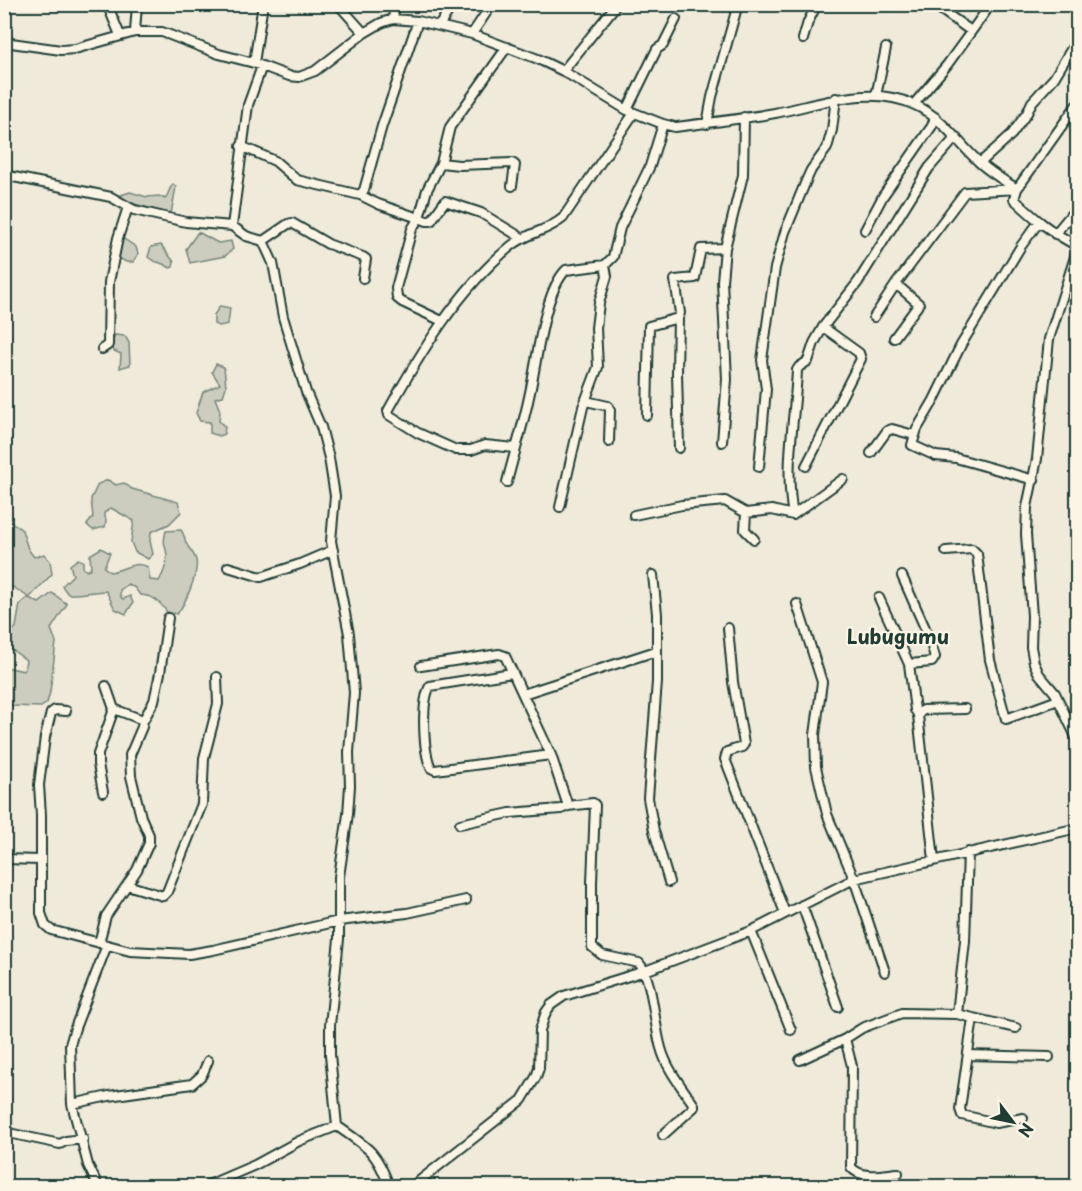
<svg xmlns="http://www.w3.org/2000/svg" width="1082" height="1191" viewBox="0 0 1082 1191" font-family="'Playpen Sans',sans-serif">
<style>
.green{fill:#cccdbf;stroke:#76857a;stroke-width:1.5}
.lines{fill:none;stroke-linecap:round;stroke-linejoin:round}
.minor-casing{stroke:#1f3d34;stroke-width:12}
.minor{stroke:#fcf5e5;stroke-width:8}
.labels{text-anchor:middle;stroke-width:4.5;stroke-linejoin:round;paint-order:stroke}
.quarter-label{font-size:20px;font-weight:bold;fill:#1f3d34;stroke:#fcf5e5}
</style>
<rect width="100%" height="100%" fill="#efeada"/>
<filter id="ink" filterUnits="userSpaceOnUse"><feTurbulence type="fractalNoise" baseFrequency=".0167" numOctaves="2"/><feDisplacementMap in="SourceGraphic" scale="12" xChannelSelector="R" yChannelSelector="G"/><feConvolveMatrix kernelMatrix="1 2 1 2 8 2 1 2 1" color-interpolation-filters="sRGB"/></filter>
<g filter="url(#ink)">
<path class="green" d="M173 184 176 187 171 214 124 201 121 195 130 192 147 197 159 196 165 199C169 194 169 188 173 184Z
M198 232 218 243 231 241 233 249 225 256 190 263 186 249Z
M121 237 136 247 138 254 133 262H126L119 258Z
M161 245 174 262 173 267 170 268C163 262 154 263 148 257L151 247Z
M220 306 230 308 228 324 219 326 214 324V315Z
M115 335 125 336 129 343 130 365 120 368 121 354 114 351 110 344Z
M216 364 224 367 226 387 223 396 215 398 220 411 219 421 225 427 224 434 219 436 210 433V422L200 421 196 413 203 392 220 384 212 372Z
M108 480 116 485 124 483 132 489 178 502 181 512 169 524 151 532 150 541 153 554 148 559 135 552 131 542 134 521 111 508 104 513 106 520 105 527 93 530 87 525 93 517 91 499 98 484Z
M5 521H10L22 530 28 549 34 557 44 554 50 561 52 574 29 598 39 603 52 593 67 604 51 629 56 642 50 692 47 703 41 707 12 706 5 697V667L24 671 26 660 11 649 7 639 16 627 20 604 28 597 13 587 5 589Z
M181 530C185 535 184 538 186 543 189 549 194 553 196 560 199 573 185 604 177 614L167 612C159 601 154 596 140 595L135 588 128 584 120 590V596L123 599 130 596 133 603 126 614 115 609 106 591C93 591 80 595 68 594L62 586 73 575 70 565 78 559 83 561V568L87 571 91 568 90 555 101 548 110 553 104 567 110 572C125 570 134 560 148 567L150 580 159 581C163 574 167 565 167 556 166 544 162 546 166 531Z"/>
<g class="lines">
<defs>
<path id="minor" d="M107 4 120 35
M338 4 364 33
M933 4 971 31
M393 19 395 4
M439 26 453 4
M135 32 137 4
M472 34 492 4
M803 39 808 22 817 4
M4 42 61 50 75 49 135 32H162L219 54 254 63 289 76 299 77 315 71 364 33 381 23 393 19 418 21 472 34 538 59 563 71 627 110 663 124 675 127C708 123 742 119 775 113 821 104 869 84 915 105 942 117 958 143 980 163 991 173 1005 181 1017 189L1014 199C1034 218 1053 234 1078 246
M507 47 450 127 441 163 459 165 512 163 515 165 512 186
M254 63 263 4
M262 66 248 105 232 226 246 236 263 241 273 263 283 317 306 392 321 427 329 458 335 496 331 541 349 634 354 693 349 752 350 786 348 814 339 877V939L330 1025V1055L337 1126C368 1148 376 1150 389 1186
M563 71 617 4
M876 96 886 48
M914 104 947 65 986 11 987 4
M627 110 657 49 663 45 676 19
M707 124 712 97 738 4
M241 146 275 161 297 180 360 195 364 190 382 126 418 21
M441 163 427 190 419 218 412 229 396 288 397 298 402 302 442 321
M980 163 1012 134 1027 113 1032 102 1054 78 1078 38
M4 175 111 197 134 210 186 222 232 226
M360 195 378 204 427 221H431L445 201 481 213 522 238
M865 230 883 196 932 126 935 117
M1055 234 1078 206
M263 241 288 224 292 223 328 244 363 257 366 259 363 278
M1078 247 1049 339 1037 459 1027 507 1026 534 1032 616 1031 647 1034 663 1039 674 1055 693 1078 741
M874 317 896 284 965 192 1017 189 1078 103
M894 338 919 304 896 284
M102 349 108 345 109 282 118 238 128 207
M586 401 608 406 610 410 609 442
M647 415 649 326 678 318
M722 442 727 379 722 281 725 248 743 175 744 117
M515 448 485 445 471 450H456L418 433 389 415 388 411C420 353 459 289 511 246 527 233 548 231 563 218L634 113
M679 448 677 373 678 318 680 313 675 280 695 278 701 249 725 248
M871 453 887 431 892 429 914 435
M806 466 861 359 859 353 823 327
M759 467 766 389 762 360 775 268 785 232 806 181 811 170 827 148 832 130 836 98
M1034 480 956 458 936 456 912 445 917 429 934 400 961 345 1021 246 1039 222
M507 482C514 454 523 426 529 397 537 364 543 293 566 270L605 265 613 257 620 228 650 166 663 124
M560 507 583 407 598 367 596 328 599 303 607 276 605 265
M746 513 745 530 754 539
M634 515 682 505 725 501 746 513 772 510 793 515 843 479
M793 515C784 467 795 419 797 370L799 367 808 361 814 343 823 327 858 282 929 168 956 137
M946 551 972 549 977 554 990 660 1006 719 1058 700
M228 567 261 577 300 564 333 550
M653 575 657 614V682L648 798 654 831 669 882
M902 576 929 637 935 657 932 662 909 664
M879 598 909 664 915 710 918 714
M797 604 822 682 815 735 816 767 827 814 854 879 885 972
M728 628 733 682 744 744 742 747 727 752 725 759 785 913
M421 666 499 654 505 656 551 755 568 806
M512 673 430 686C421 702 423 751 431 768L435 770 551 755
M523 694 656 651
M66 711 55 710 51 713 45 737 39 785 41 815V913L45 925 51 930 130 951 189 954 213 950 339 921 407 913 466 900
M143 721 154 701 160 673 168 618
M103 792 98 764V754L114 709
M460 824 510 813 561 809 568 806 593 803 595 805 592 882V947L602 955 639 963C653 979 654 1025 661 1048 667 1070 682 1087 694 1105V1107L663 1135
M4 859 40 860
M934 860 918 715 923 710 965 709
M127 885 163 896 167 892 202 804 204 758 218 704 217 677
M802 905 838 1007
M751 931 791 1030
M99 943 106 916 137 870 149 843V835L141 817 131 776 130 755 142 727 143 720 114 709 106 686
M957 1014 965 941 968 852
M973 1018 1016 1028
M845 1039 852 1066 851 1167C861 1180 884 1174 898 1173
M969 1055 1049 1057
M800 1060 845 1039 862 1028 902 1013 957 1014 973 1018 960 1109 962 1115 996 1123 1023 1118
M72 1104 109 1096 192 1084 202 1075 208 1061
M4 1132 60 1144 66 1141 83 1139
M98 1186 88 1165 72 1104 70 1045 75 1028 107 945
M206 1186 255 1165 299 1141 337 1126
M413 1186 522 1100 536 1077 539 1068 540 1030 546 1012 551 1005 564 996 645 971 751 931 854 879 1078 828"/>
</defs>
<use href="#minor" class="minor-casing"/>
<use href="#minor" class="minor"/>
</g>
</g>
<g class="labels">
<g class="quarter-label">
<text x="898" y="644">Lubugumu</text>
</g>
</g>
<rect width="1082" height="1191" fill="none" stroke="#fcf5e5" stroke-width="24"/>
<rect x="12" y="12" width="1058" height="1167" fill="none" stroke="#1f3d34" stroke-width="2" filter="url(#ink)"/>
<g transform="translate(1013 1122) rotate(122)" stroke="#fcf5e5" stroke-width="4.5" paint-order="stroke">
<path d="M0-4.5L10 22L0 15L-10 22Z" fill="#1f3d34"/>
<text y="-9" font-size="16" font-weight="bold" text-anchor="middle" fill="#1f3d34">N</text>
</g>
</svg>
